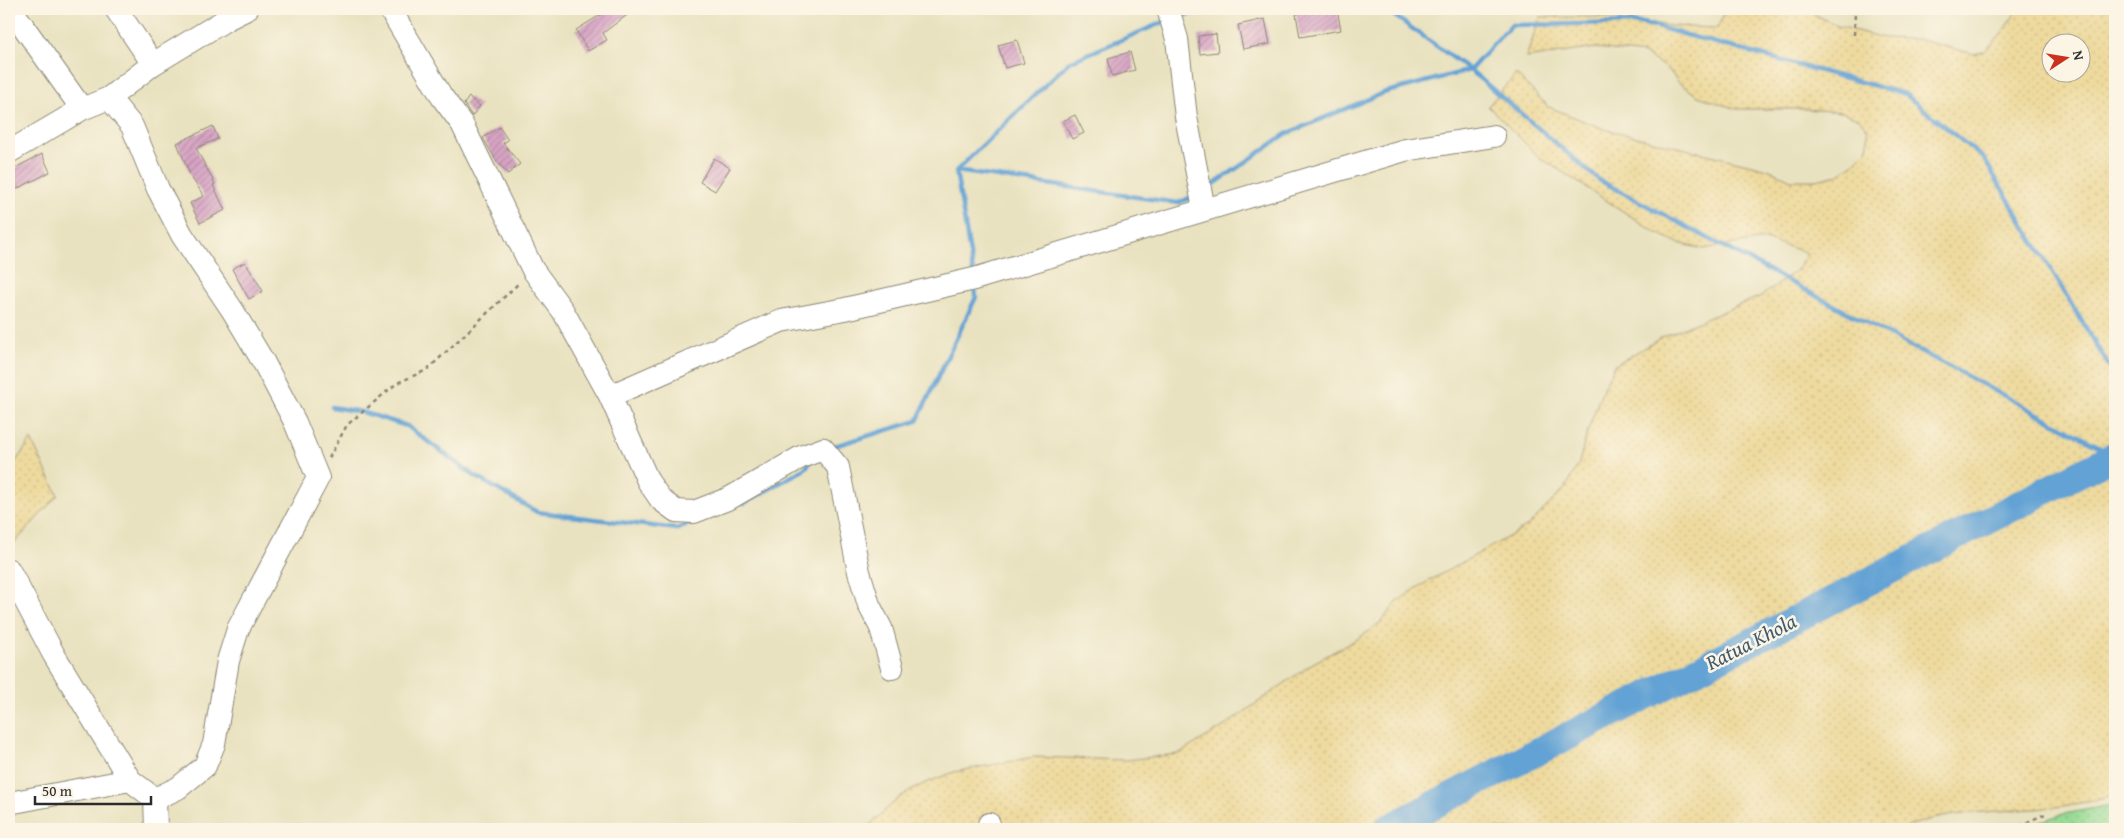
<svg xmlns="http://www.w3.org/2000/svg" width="2124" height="838" viewBox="0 0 2124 838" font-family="'Gentium Book Plus',serif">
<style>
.green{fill:url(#green-dots);stroke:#60825f}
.sand{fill:url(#sand-dots);stroke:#8c8264;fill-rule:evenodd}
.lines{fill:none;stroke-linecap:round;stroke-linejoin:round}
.stream{stroke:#62a2d4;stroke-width:4.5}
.river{stroke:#62a2d4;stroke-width:28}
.building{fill:url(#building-hatch)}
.minor-casing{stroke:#8a8676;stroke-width:24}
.path{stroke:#8a8676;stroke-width:2.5;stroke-dasharray:4 4;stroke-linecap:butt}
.minor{stroke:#fff;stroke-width:22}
.labels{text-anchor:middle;stroke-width:5;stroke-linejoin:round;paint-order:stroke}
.water-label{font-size:21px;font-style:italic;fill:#415b6f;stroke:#fcf5e5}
</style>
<defs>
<pattern id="green-dots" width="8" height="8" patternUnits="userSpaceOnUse" patternTransform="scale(1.25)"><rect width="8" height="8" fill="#94da93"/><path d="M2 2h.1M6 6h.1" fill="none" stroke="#80bb7f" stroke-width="1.8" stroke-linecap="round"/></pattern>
<pattern id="sand-dots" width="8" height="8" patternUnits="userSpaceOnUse" patternTransform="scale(1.25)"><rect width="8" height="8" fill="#eeda9e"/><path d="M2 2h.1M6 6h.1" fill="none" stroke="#cb8" stroke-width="1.8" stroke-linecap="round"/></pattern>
<pattern id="building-hatch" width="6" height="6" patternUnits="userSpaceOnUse" patternTransform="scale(1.25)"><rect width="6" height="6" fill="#d8a5c5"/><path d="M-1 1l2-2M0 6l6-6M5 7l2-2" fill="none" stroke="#af87a0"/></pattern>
</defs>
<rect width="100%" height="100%" fill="#fcf5e5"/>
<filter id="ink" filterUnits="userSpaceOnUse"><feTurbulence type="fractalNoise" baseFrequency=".02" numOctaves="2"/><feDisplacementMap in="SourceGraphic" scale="10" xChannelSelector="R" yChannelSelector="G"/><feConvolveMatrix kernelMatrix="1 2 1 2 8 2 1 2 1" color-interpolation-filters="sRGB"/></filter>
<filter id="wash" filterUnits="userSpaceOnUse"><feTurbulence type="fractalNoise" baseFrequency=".0096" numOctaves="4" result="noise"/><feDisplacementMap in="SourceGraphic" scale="20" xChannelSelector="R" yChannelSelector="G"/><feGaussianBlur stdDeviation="1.12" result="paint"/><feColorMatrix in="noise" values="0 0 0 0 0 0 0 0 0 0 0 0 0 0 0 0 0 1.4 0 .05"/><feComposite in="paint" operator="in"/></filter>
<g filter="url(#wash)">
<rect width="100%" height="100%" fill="#e9e2c0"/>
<path class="green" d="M2115 804V829H2018L2059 815Z"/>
<path class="sand" d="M1717 9H1804L1838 26 1884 38 1917 39 1974 54 1985 51 2001 34 2018 9H2115V796C2089 802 2062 807 2035 809 1991 812 1944 811 1902 829H865L900 797 923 784 954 772 1034 757 1126 760 1178 754 1223 727 1313 663 1359 638 1381 622 1397 602 1418 587 1528 526 1566 487 1579 463 1586 436 1603 388 1615 365 1662 337 1763 295 1798 269 1807 253 1765 239 1703 249 1678 243 1655 232 1539 157 1488 106 1516 74 1549 107 1604 129 1768 169 1791 180H1816L1837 175 1853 164 1866 150 1868 143V130L1860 119 1842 112 1805 109H1736L1698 96 1679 83 1668 69 1644 54 1596 48 1526 58 1540 17H1608L1671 26 1717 28 1724 14ZM2052 42H2082V72H2052Z
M31 440 58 495 9 549V471Z"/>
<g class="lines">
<path class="stream" d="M1385 9 1470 70 1599 180 2115 455
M1178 17 1210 9
M956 171 1178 203 1194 196
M1207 189 1286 134 1383 93 1470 70 1511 25 1642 23 1905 94 1984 159 2115 376
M973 272 956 171 1069 62 1166 21
M332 407 362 412 407 426 473 475 537 512 677 529 697 521
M831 447 917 421 976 297 975 285
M744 503 803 470 810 463"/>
<path class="river" d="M1387 829 2115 455"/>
</g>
<g id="blocks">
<path class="building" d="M610 9H635L603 33 607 40 588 51 576 30Z
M1304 9H1337L1341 30 1300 37 1296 14 1305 12Z
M1265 19 1270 44 1243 49 1238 25Z
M1216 34 1218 52 1200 54 1198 36Z
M1017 40 1024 63 1005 68 998 45Z
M1130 52 1135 70 1112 76 1108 58Z
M469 97 480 106 472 116 464 104Z
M1075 115 1084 133 1072 139 1063 121Z
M213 126 218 139 196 148 215 184 213 185 225 210 200 223 190 203 204 196 191 177 177 143Z
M499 127 508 140 503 143 520 164 508 174 496 160 483 138Z
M42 154 50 172 9 193V171Z
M714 158 730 168 715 191 700 182Z
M245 262 263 291 249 299 232 269Z"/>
</g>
</g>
<g filter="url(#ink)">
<use href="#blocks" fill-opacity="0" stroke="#8a8676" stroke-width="1"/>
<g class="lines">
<defs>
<path id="minor" d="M11 9 82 109
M116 9 153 64
M390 9 442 97 462 124 533 270 563 311 610 396 648 481 661 500 676 511 694 512 730 498 801 457 823 449 838 467 859 572 869 605 881 628 892 668
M1168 9 1177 39 1186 117 1204 209
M109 98 132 126 158 189 182 235 233 311 264 363 295 422 318 478 238 629 228 661 214 744 205 766 178 788 155 799
M9 152 82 109 109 98 153 64 227 19 247 9
M610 396 781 321 845 309 974 279 1405 150 1494 136
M9 570 54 655 130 780 155 799
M155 799 156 829
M9 803 130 780
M989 824 990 829"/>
</defs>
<use href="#minor" class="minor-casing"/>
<path class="path" d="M1842 9 1855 13
M1854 35 1855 13 1857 9
M329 458 347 425 397 383 427 370 519 283
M2012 829 2045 814"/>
<use href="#minor" class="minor"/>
</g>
</g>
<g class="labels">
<g class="water-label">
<text transform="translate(1751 642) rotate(-27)" y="7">Ratua Khola</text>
</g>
</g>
<rect width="2124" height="838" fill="none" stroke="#fcf5e5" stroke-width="30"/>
<g transform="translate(2066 58) rotate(78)"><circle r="24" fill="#fcf5e5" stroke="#a8a49b"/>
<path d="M0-4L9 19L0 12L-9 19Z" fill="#c8321e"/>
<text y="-8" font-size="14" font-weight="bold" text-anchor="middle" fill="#2b2b2b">N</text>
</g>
<path d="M35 796v8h116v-8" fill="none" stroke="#2b2b2b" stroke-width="2.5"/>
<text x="42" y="796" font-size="15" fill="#2b2b2b" stroke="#fcf5e5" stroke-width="4" paint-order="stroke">50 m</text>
</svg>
